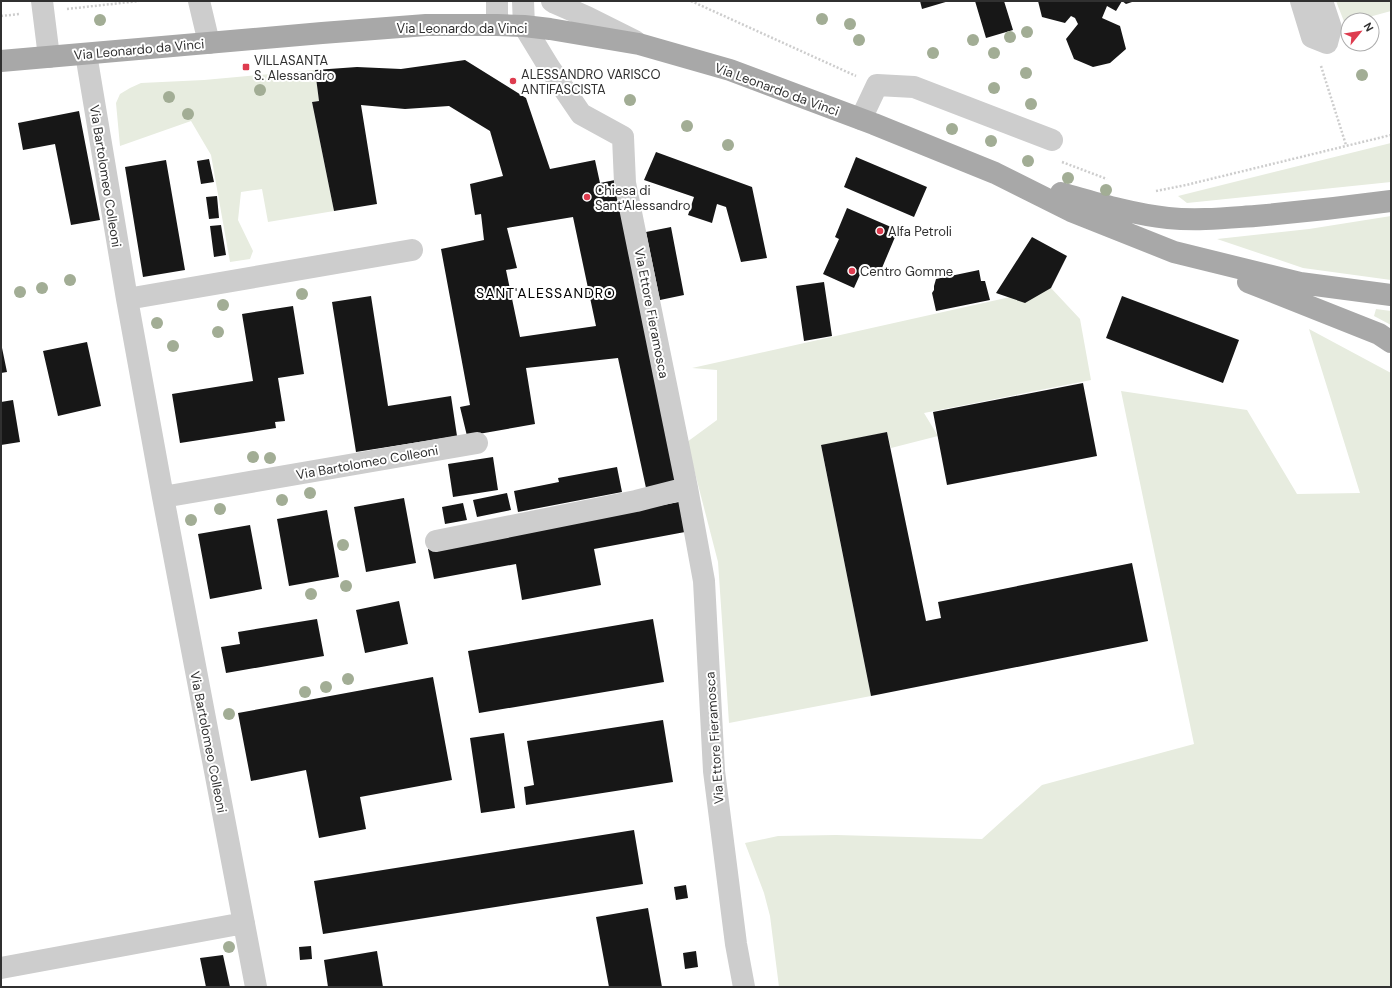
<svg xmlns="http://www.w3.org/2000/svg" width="1392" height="988" viewBox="0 0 1392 988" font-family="'DM Sans',sans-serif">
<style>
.green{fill:#e7ecdf}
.building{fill:#171717;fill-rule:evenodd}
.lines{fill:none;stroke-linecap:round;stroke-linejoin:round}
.path{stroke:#cdcdcd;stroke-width:2.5;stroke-dasharray:2 2;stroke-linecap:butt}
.minor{stroke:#cdcdcd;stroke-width:22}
.major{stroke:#a8a8a8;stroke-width:22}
.tree{fill:#a2ad95}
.poi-dot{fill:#de3c4f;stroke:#fff;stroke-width:1.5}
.labels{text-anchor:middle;stroke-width:4;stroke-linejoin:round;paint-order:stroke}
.street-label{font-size:13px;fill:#303030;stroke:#fff}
.poi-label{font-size:13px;fill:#303030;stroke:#fff;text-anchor:start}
.neighbourhood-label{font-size:14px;letter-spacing:1px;fill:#000;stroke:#fff}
</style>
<rect width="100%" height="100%" fill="#fff"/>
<path class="green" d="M1336 1H1391V11L1358 20H1348V23L1345 24Z
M315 70 319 101 312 102 334 211 268 222 262 189 241 192 238 220 253 251 250 259 230 262 211 155 191 121 120 146 116 103 120 94 130 88 141 83 204 80Z
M1391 143V182L1187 203 1178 196Z
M1391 216V280L1303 268 1217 239 1309 229Z
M1051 288 1080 319 1091 380 924 413 938 436 891 448 887 432 821 446 871 696 729 723 718 562 687 442 717 420V370L692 368Z
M1376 309 1391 311V325L1374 316Z
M1309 329 1391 373V987H779L770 916 764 893 745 843 778 836 836 835 982 839 1042 785 1194 744 1121 391 1247 410 1297 494 1360 493Z"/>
<path class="building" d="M920 1H949L922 9Z
M975 1H1004L1013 30 986 38Z
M1038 1H1135L1126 4 1122 1 1116 11 1107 6 1102 18 1120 26 1126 49 1110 63 1093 67 1074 59 1066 39 1078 24 1075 18 1071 16 1065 23 1042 17Z
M465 60 526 98 550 169 595 160 600 183 615 180 678 480 646 488 618 358 526 368 535 424 467 436 460 407 470 405 441 249 484 240 481 214 475 215 470 184 503 176 490 131 449 106 405 109 361 105 377 204 334 211 312 102 319 101 315 70 357 67 401 69ZM573 217 596 326 520 337 506 270 517 268 507 228Z
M79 111 100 220 71 225 55 144 23 150 18 123Z
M656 152 752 187 767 258 741 262 726 207 717 204 712 223 688 215 694 197 644 180Z
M856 157 927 187 914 217 844 187Z
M209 159 214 182 201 184 197 161Z
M166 160 185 270 143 277 125 167Z
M217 196 219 218 209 219 206 197Z
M847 208 898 230 879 275 863 268 854 288 823 274 839 239 835 237Z
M221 225 226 255 214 257 210 226Z
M671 227 684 295 660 300 646 232Z
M1032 237 1067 256 1051 288 1025 303 996 293Z
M979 270 981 281H985L990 300 936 311 932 293 934 290V286L936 279Z
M824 282 832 336 804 341 796 286Z
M371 296 388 406 451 396 457 436 356 452 332 302Z
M1122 296 1239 340 1223 383 1106 338Z
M293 306 304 374 278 378 285 421 275 422 276 428 180 443 172 394 253 381 242 314Z
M87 342 101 406 58 416 43 351Z
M1 343 7 372 1 373Z
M1083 383 1097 456 947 485 933 412Z
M13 400 20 442 1 445V402Z
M887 432 926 621 941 618 938 602 1132 563 1148 641 871 696 821 445Z
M493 457 498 490 453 497 448 464Z
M617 467 622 492 518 512 514 491 559 482 558 478Z
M507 493 511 510 477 517 473 500Z
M404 498 416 563 366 572 354 507Z
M679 502 685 532 594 549 601 585 522 600 516 564 434 579 428 549Z
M463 503 467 520 445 524 442 507Z
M327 510 339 577 289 586 277 519Z
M250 525 262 589 210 599 198 534Z
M399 601 408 644 365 653 356 610Z
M317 619 324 656 226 673 221 647 240 644 238 632Z
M653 619 664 682 479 713 468 651Z
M433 677 452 780 360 797 366 829 319 838 306 770 251 781 238 713Z
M663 720 673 782 526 805 524 787 534 785 527 741Z
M504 733 515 808 481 813 470 738Z
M634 830 643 884 323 934 314 881Z
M686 885 688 898 676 900 674 887Z
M648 908 662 987H609L596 917Z
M311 946 312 959 300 960 299 947Z
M377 951 383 987H328L324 960Z
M696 951 698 967 685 969 683 953Z
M223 955 230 987H206L200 958Z"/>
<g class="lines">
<path class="path" d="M691 1 856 76
M67 9 139 1
M1 16 20 14
M1321 66 1346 145
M1062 162 1107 179
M1156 191 1186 185 1391 135"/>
<path class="minor" d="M42 1 49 57
M199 1 209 43
M497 1V25
M523 1 524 26 549 67 581 114 623 137 625 183 687 488 704 581 714 771 736 944 744 987
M552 1 555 3 587 17 635 41
M1301 1 1312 37 1327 43 1331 28 1322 1
M86 54 127 299 163 497 256 987
M861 119 877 85 914 87 1052 140
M127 299 412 250
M163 497 477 443
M436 541 636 501 687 488
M1 968 244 923"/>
<path class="major" d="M1 61 322 33 426 25H497L524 26 550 29 639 44 730 70 874 124 995 173 1071 211 1174 252 1300 283 1391 295
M1061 193C1096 203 1131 214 1168 218 1197 221 1226 218 1255 216 1301 212 1346 207 1391 201
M1248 282 1379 334 1391 342"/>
</g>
<g class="tree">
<circle cx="822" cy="19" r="6"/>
<circle cx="100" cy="20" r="6"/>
<circle cx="850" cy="24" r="6"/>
<circle cx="1027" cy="32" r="6"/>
<circle cx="1010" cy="37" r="6"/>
<circle cx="859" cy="40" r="6"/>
<circle cx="973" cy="40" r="6"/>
<circle cx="933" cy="53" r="6"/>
<circle cx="994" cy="53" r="6"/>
<circle cx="1026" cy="73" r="6"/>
<circle cx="1362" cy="75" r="6"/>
<circle cx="994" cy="88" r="6"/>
<circle cx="260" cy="90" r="6"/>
<circle cx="169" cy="97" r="6"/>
<circle cx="630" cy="100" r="6"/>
<circle cx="1031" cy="104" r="6"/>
<circle cx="188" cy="114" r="6"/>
<circle cx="687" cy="126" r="6"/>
<circle cx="952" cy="129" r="6"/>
<circle cx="991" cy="141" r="6"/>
<circle cx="728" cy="145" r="6"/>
<circle cx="1028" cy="161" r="6"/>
<circle cx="1068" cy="178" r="6"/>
<circle cx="1106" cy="190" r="6"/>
<circle cx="70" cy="280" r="6"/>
<circle cx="42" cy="288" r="6"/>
<circle cx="20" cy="292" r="6"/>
<circle cx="302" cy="294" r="6"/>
<circle cx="223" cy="305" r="6"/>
<circle cx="157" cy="323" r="6"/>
<circle cx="218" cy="332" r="6"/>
<circle cx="173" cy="346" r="6"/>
<circle cx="253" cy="457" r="6"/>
<circle cx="270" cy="458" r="6"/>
<circle cx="310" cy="493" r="6"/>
<circle cx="282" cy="500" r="6"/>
<circle cx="220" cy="509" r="6"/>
<circle cx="191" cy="520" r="6"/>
<circle cx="343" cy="545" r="6"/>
<circle cx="346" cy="586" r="6"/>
<circle cx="311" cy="594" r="6"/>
<circle cx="348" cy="679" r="6"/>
<circle cx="326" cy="687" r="6"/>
<circle cx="305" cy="692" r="6"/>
<circle cx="229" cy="714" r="6"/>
<circle cx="229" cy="947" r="6"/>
</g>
<g class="poi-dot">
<rect x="242" y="63" width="8" height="8" rx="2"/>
<circle cx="513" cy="81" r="4"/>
<circle cx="587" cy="197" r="4"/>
<circle cx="880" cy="231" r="4"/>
<circle cx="852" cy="271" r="4"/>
</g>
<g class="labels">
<g class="street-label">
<text x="462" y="33">Via Leonardo da Vinci</text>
<text transform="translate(139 49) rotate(-5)" y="5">Via Leonardo da Vinci</text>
<text transform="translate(777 89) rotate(20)" y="5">Via Leonardo da Vinci</text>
<text transform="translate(106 176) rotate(81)" y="5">Via Bartolomeo Colleoni</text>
<text transform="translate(652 313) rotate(79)" y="5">Via Ettore Fieramosca</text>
<text transform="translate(367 462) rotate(-10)" y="5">Via Bartolomeo Colleoni</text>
<text transform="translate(714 738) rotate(-94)" y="5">Via Ettore Fieramosca</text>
<text transform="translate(209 742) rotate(79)" y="5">Via Bartolomeo Colleoni</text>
</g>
<g class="poi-label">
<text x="254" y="65">VILLASANTA<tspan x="254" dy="15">S. Alessandro</tspan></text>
<text x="521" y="79">ALESSANDRO VARISCO<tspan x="521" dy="15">ANTIFASCISTA</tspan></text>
<text x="595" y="195">Chiesa di<tspan x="595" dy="15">Sant'Alessandro</tspan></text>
<text x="888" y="236">Alfa Petroli</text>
<text x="860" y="276">Centro Gomme</text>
</g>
<g class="neighbourhood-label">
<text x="546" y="298">SANT'ALESSANDRO</text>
</g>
</g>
<rect width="1392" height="988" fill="none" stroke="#303030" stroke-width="4"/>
<g transform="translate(1360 32) rotate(60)"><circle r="19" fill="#ffffff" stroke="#acacac"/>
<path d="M0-3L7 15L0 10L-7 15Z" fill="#de3c4f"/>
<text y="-6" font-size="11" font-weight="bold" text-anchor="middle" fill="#303030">N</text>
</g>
</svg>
